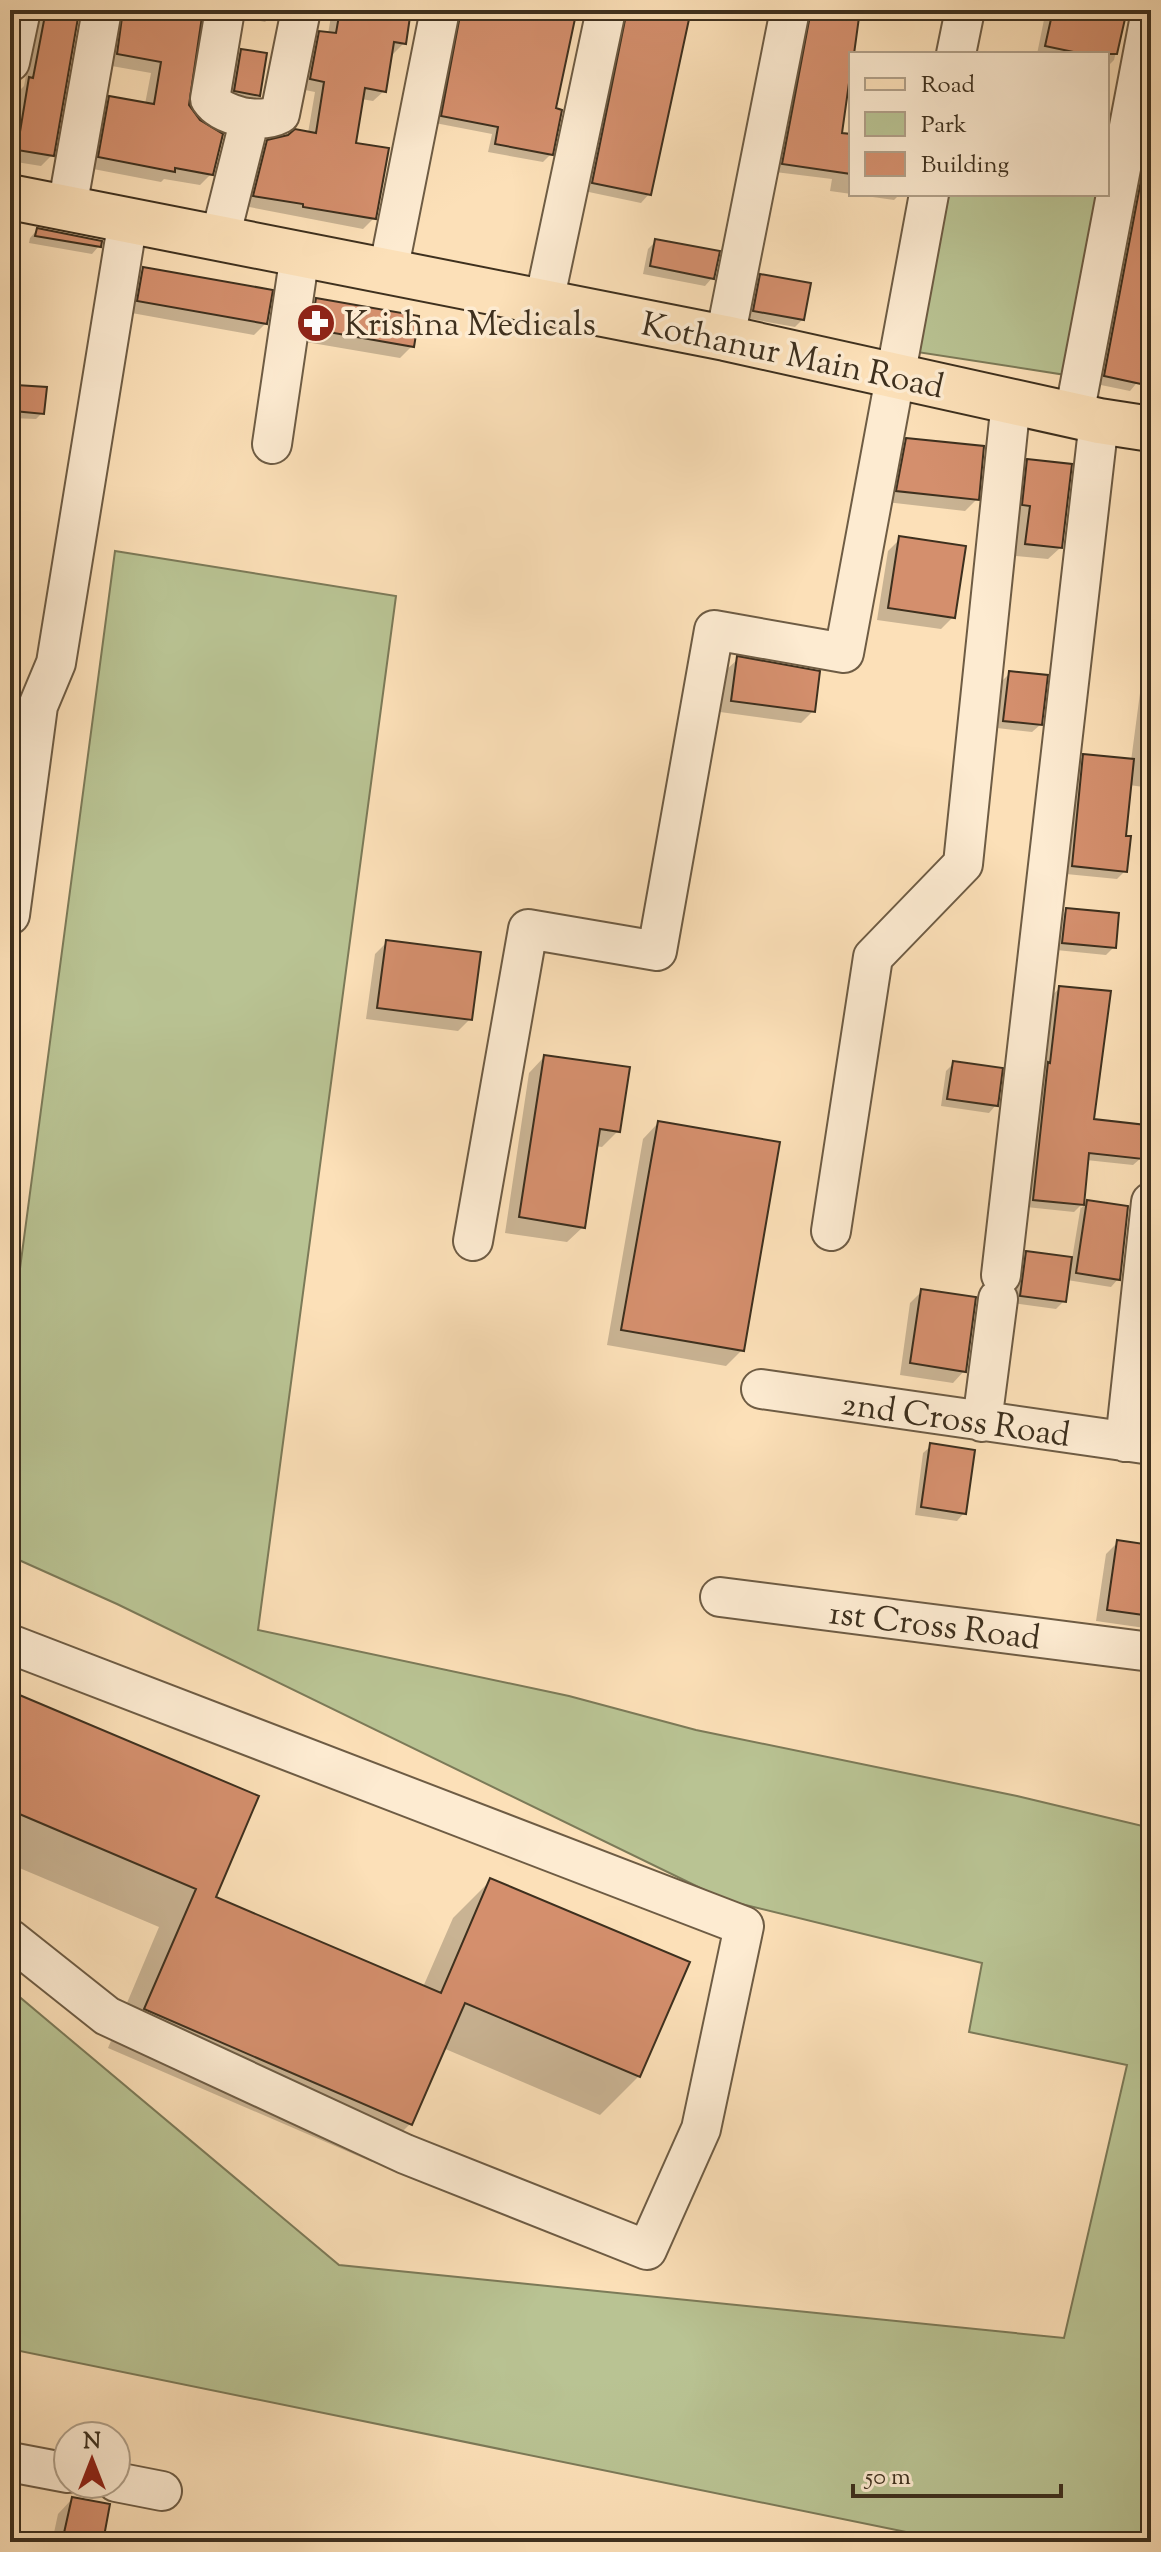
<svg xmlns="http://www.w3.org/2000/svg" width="1161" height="2552" viewBox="0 0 1161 2552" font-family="'Sorts Mill Goudy',serif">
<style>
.green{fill:#b9c393;stroke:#7c7a58;stroke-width:2}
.shadow{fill:#0003}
.building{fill:#d48f6d;stroke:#3e301e;stroke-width:2}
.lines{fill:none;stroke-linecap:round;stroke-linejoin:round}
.minor-casing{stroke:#6e5c44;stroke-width:42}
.major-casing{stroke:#3e301e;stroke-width:48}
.minor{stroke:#fdebd1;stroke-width:38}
.major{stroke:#fce0b8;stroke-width:44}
.labels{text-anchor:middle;stroke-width:7;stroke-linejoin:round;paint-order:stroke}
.poi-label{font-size:34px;fill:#3e301e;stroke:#fdebd1;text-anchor:start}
.street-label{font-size:34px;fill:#3e301e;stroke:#fdebd1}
</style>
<rect width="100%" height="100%" fill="#fce0b8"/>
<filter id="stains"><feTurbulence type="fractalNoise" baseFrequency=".0025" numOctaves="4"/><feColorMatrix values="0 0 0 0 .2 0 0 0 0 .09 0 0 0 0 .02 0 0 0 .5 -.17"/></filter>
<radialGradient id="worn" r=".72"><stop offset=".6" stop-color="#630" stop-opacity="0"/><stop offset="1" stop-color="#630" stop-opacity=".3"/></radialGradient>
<path class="green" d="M949 194H1102L1066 375 917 352Z
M115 551 396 596 258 1630 569 1696 696 1730 1017 1796 1151 1828V2542H955L10 2349V1989L339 2265 1064 2338 1127 2065 969 2032 982 1963 725 1900 117 1604 10 1556V1344Z"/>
<path class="shadow" d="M38 10H78L52 155 41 166 10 161V140L19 91 24 86Z
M109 10H201L187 107 211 174 200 185 164 179 161 182 88 168 98 110 110 98 145 104 151 73 106 65Z
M231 10H277L265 22 235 16Z
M332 10H409L404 43 393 54 390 53 384 91 373 101 361 99 354 144 374 218 363 229 244 206 257 153 268 142 308 133 315 92 300 89 309 44 320 33 328 34Z
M452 10H567L551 154 543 162 488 152 492 134 435 123Z
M621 10H690L649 194 641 203 584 191Z
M802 10H866L858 20 840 135 851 136V194H900L894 200 830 191 832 179 775 172Z
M1046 10H1126L1114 60 1107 67V54H1037Z
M241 51 258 95 251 103 227 98 234 59Z
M1151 97V381L1140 379 1130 391 1096 384Z
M37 230 99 246 92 254 29 243 30 238Z
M656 241 712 278 705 286 643 274 648 249Z
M143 269 266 323 254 335 126 312 131 281Z
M761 277 803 319 795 327 746 318 753 284Z
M316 301 412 346 400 358 300 341 304 312Z
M10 387 44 389 42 413 36 419 10 418Z
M907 440 977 499 965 511 886 502 895 452Z
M1028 461 1060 548 1048 559 1015 556 1019 517 1011 516 1016 473Z
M900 539 953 617 941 629 877 620 888 551Z
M1151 610V788L1129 785 1124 837 1125 871 1117 879 1066 874 1076 763 1084 756 1131 761Z
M738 659 813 711 801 723 720 712 726 670Z
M1010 673 1040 725 1032 732 997 728 1002 681Z
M1067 910 1114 947 1106 955 1056 950 1059 918Z
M387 942 470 1019 458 1031 366 1019 375 954Z
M1060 988 1092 1121 1141 1158 1133 1165 1086 1160 1081 1208 1088 1202 1118 1279 1111 1287 1067 1280 1064 1301 1056 1309 1013 1303 1019 1261 1027 1253 1072 1259 1081 1205 1074 1212 1026 1207 1052 995Z
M544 1057 618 1131 602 1147 595 1146 583 1227 567 1242 505 1233 529 1073Z
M954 1063 996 1105 989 1113 941 1106 946 1071Z
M658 1123 742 1350 726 1366 607 1345 643 1139Z
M922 1291 964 1371 953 1383 900 1375 910 1303Z
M1151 1338V1408L1144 1407Z
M931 1446 964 1513 957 1521 915 1515 923 1453Z
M1118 1542 1151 1547V1622L1145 1628 1096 1621 1106 1554Z
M10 1693 213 1898 423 1987 453 1918 491 1880 639 2076 600 2115 443 2048 410 2124 372 2162 108 2048 159 1927 10 1864Z
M10 2359 20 2361 10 2400Z
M72 2499 101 2542H52L58 2514Z"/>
<path class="building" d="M46 10 79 12 54 156 17 150 29 77 33 78Z
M123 10H203L189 105 200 120 223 134 213 175 175 168V172L98 157 109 96 154 104 161 62 117 54Z
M340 10H411L406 44 394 42 386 92 365 88 356 143 389 148 376 219 303 207V204L253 196 267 140 288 135 295 129 316 133 324 82 310 79 319 31 336 33Z
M461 10H554L576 14 556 108 562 110 553 155 495 144 498 127 441 116Z
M627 10H691L651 195 592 183Z
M811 10H860L854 54H851V83H849L842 133 851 134V174L782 164Z
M1053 10H1127L1117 54H1083L1045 46Z
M241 49 267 53 260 96 234 91Z
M1146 154 1151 155V336L1141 384 1104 376Z
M37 228 102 241 101 247 35 236Z
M655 239 720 251 714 279 650 266Z
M143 267 273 290 267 324 137 301Z
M760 274 811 283 804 320 753 311Z
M316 298 419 316 414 347 311 329Z
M16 385 47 387 44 414 14 411Z
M906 438 984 446 979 500 896 491Z
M1027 459 1072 464 1062 548 1025 544 1030 506 1022 505Z
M899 536 966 546 955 618 888 608Z
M737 656 820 671 815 712 731 701Z
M1009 671 1048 675 1042 725 1003 721Z
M1083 754 1134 759 1126 836H1131L1127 872 1072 866Z
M1066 908 1119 913 1116 948 1062 943Z
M386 940 481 952 472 1020 377 1008Z
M1059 986 1111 991 1094 1119 1146 1125 1143 1159 1089 1153 1084 1205 1033 1200 1048 1062 1050 1063Z
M544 1055 630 1067 620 1132 600 1129 585 1228 519 1217Z
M953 1061 1003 1068 998 1106 947 1099Z
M658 1121 780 1142 744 1351 621 1330Z
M1087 1200 1128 1206 1120 1280 1076 1273Z
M1026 1251 1072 1257 1066 1302 1020 1296Z
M921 1289 976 1297 966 1372 910 1363Z
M930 1443 975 1450 966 1514 921 1507Z
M1117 1540 1151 1545V1616L1107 1610Z
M10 1691 259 1796 216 1897 441 1993 490 1878 690 1962 640 2077 465 2003 412 2125 144 2009 196 1889 10 1810Z
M72 2497 110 2504 103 2542H62Z"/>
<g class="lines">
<defs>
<path id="minor" d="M225 10 210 99C222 117 261 124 280 114L301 10
M956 54 965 10
M10 62 21 10
M67 208 102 10
M220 238 250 118
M388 272 440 10
M544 302 606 10
M725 338 790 10
M1074 415 1151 11
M272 444 300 254
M10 915 38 706 56 663 128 220
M831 1231 873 957 963 864 1011 401
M473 1241 528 929 657 951 714 630 844 653 929 194
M1001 1275 1099 421
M761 1389 1151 1445
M982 1422 998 1299
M1125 1442 1151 1202
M720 1597 1151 1652
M10 1644 744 1926 701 2129 647 2250 405 2154 107 2016 10 1939
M10 2462 68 2473
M116 2482 162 2491"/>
<path id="major" d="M10 197 725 338 1099 421 1151 429"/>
</defs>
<use href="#minor" class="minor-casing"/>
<use href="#major" class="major-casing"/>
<use href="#minor" class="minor"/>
<use href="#major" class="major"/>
</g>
<defs>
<symbol id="pharmacy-disc" viewBox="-11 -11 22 22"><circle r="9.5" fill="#8f2418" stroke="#fdebd1"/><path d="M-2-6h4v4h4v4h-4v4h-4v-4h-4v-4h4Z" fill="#fff"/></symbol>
</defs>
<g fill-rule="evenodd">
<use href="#pharmacy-disc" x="294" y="301" width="44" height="44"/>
</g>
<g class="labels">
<g class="poi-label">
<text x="344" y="335">Krishna Medicals</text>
</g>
<g class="street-label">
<text transform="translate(793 354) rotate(12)" y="12">Kothanur Main Road</text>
<text transform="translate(956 1418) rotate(8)" y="12">2nd Cross Road</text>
<text transform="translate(935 1624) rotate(7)" y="12">1st Cross Road</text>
</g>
</g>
<rect width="1161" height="2552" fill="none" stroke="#fce0b8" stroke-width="40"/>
<rect x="12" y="12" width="1137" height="2528" fill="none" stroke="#3e301e" stroke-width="4"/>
<rect x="20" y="20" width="1121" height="2512" fill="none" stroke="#3e301e" stroke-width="2"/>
<rect x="849" y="52" width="260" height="144" fill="#fdebd1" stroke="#b1a089" stroke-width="2"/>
<rect x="865" y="78" width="40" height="12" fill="#fce0b8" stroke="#b1a089" stroke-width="2"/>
<text x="921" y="92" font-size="24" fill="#3e301e">Road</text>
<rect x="865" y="112" width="40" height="24" fill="#b9c393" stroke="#b1a089" stroke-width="2"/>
<text x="921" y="132" font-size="24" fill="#3e301e">Park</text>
<rect x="865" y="152" width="40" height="24" fill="#d48f6d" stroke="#b1a089" stroke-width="2"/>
<text x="921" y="172" font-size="24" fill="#3e301e">Building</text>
<g transform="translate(92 2460)"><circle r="38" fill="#fdebd1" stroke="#b1a089" stroke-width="2"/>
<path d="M0-6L14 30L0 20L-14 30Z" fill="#8f2418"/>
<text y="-12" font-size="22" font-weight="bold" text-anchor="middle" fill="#3e301e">N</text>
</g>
<path d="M853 2484v12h208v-12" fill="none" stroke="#3e301e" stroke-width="4"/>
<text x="865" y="2484" font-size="24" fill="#3e301e" stroke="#fdebd1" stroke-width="6" paint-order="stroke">50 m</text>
<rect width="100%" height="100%" filter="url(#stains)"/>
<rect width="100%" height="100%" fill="url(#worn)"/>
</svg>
